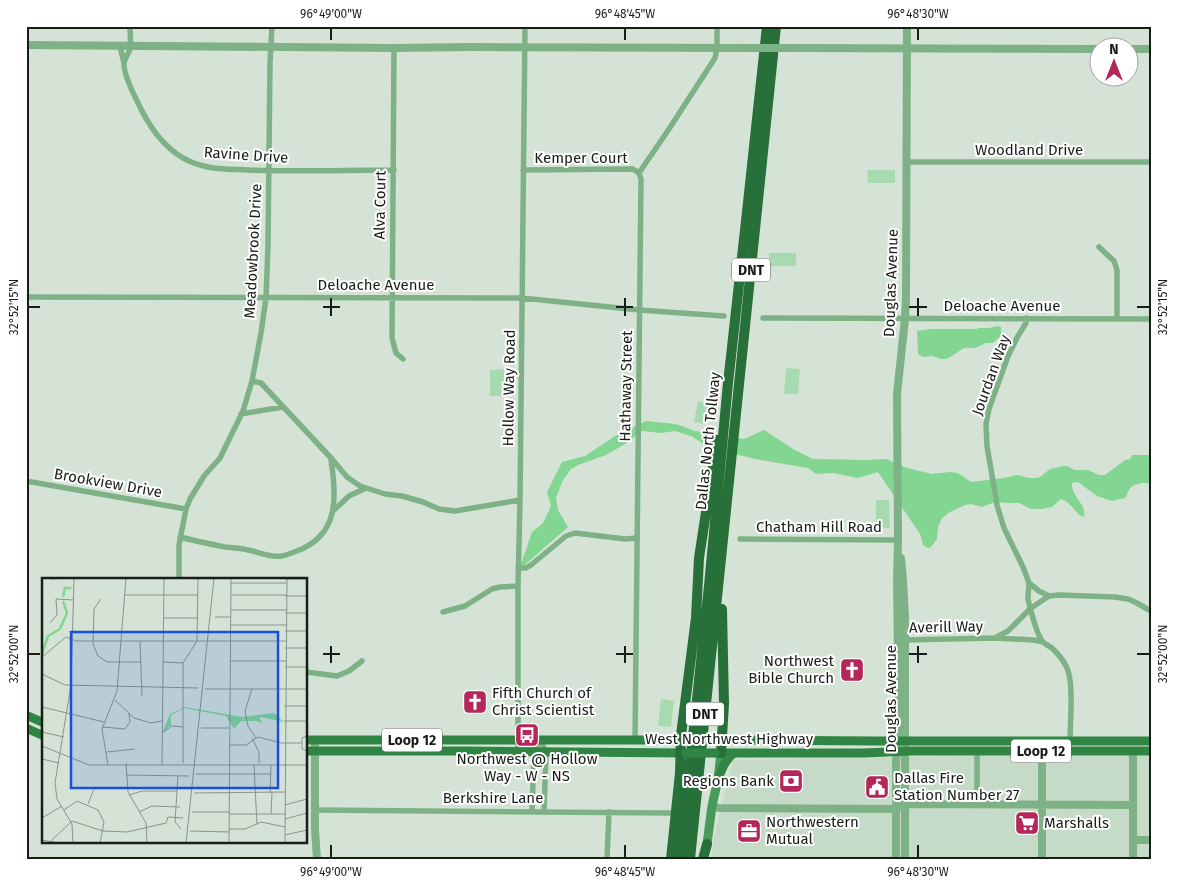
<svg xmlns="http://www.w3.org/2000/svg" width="1177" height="885" viewBox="0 0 1177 885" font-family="'Fira Sans',sans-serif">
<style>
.built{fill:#c6dac8}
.green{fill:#a8daaf}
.water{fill:#82d691}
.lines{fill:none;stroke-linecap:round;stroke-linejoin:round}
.minor{stroke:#7eb286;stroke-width:5.5}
.tertiary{stroke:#7eb286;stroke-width:8}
.secondary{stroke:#479a59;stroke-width:9}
.primary{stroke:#308545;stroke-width:9}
.motorway{stroke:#277039;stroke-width:10}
.tertiary-bridge{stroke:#7eb286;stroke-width:8}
.primary-bridge{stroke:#308545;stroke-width:9}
.ticks{fill:none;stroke:#181d18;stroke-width:2}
.labels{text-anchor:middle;stroke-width:4;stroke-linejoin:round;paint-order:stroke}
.shield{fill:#fff;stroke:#5d615d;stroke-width:1}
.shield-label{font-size:14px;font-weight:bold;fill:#181d18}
.street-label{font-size:15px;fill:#181d18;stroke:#fff}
.poi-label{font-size:15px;fill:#181d18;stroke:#fff;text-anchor:start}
.inset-river{fill:none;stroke:#82d691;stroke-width:2.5}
.inset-road{fill:none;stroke:#89948a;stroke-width:1}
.view{fill:#1d4ed8;fill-opacity:0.15;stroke:#1d4ed8;stroke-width:2.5}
.inset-edge{fill:none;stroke:#181d18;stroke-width:2.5}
.neatline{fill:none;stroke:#181d18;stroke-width:2}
.ticks-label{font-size:12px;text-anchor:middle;fill:#181d18}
</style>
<rect width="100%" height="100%" fill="#d5e3d6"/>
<path class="built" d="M967 756H1151V859H711L714 836 733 760Z"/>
<path class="green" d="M867 170H895V183H868Z
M769 253H796V266H769Z
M786 368 800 369 798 394H784Z
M504 369V396H490V370Z
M698 401 710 404 706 424 694 422Z
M876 500H889L890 528H876Z
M661 699 674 701 671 727 658 726Z"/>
<path class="water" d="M998 326 1001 327V336L993 343H986L975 348H964L947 359H941L932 356 923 357 918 354 917 331 930 329H977L978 328H989Z
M646 421 676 424 695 431 744 439 764 430 793 449 813 459 867 460 886 459 907 468 932 474 950 472 958 473 971 482 1004 478 1018 475 1029 478H1036L1040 477 1050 469 1063 466H1067L1075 470H1088L1099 475H1105L1125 460 1130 459 1132 455H1151V484C1144 482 1133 483 1129 490 1127 492 1127 496 1125 498L1112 501 1097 496 1078 482 1072 483C1071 497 1087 504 1084 517 1075 515 1073 503 1061 499L1052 507 1041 509H1031L1019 503H1008L995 502 982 507 971 504 965 505 950 512 942 518 938 527 937 539 931 547 928 548 923 545 920 534 878 472 858 478 833 473 816 474 808 468 755 459 710 448 691 436 675 431 661 433 642 431 625 444 606 455 578 465 571 469 563 480 556 498 558 510 568 527 519 570 532 532 543 523 551 506 547 492 562 462 585 456 615 436Z"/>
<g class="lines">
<path class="minor" d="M130 26C130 33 131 42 130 49 128 54 125 59 124 63 123 75 136 99 141 109 152 131 167 151 189 161 208 170 229 169 249 170 297 172 345 170 394 170
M120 46 124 63
M394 48 392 338 396 353 403 359
M906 162H1151
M523 170 633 169 639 173
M1099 247 1114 261 1117 270V319
M26 297 522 298 639 310 724 316
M763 318 1151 319
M1026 318V323L1018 336 1008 356 989 409 986 424 987 446 997 505 1004 528 1023 567 1029 583 1039 591 1049 596
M252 381 261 383 332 459 347 477 360 486 385 494 402 496 423 502 439 509 455 511 520 500
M241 414 283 407
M26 481 186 509
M334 510 349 496 366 488
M180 537C195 541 210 544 225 547 233 548 241 548 248 550 259 552 271 558 282 556 287 555 292 553 297 551 339 535 337 498 331 460
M740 539 898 540
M518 568H526L531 565 566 536 575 533 625 539 637 538
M179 579V545L186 509 190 499 204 476 220 458 243 411 252 381 261 333 266 298 268 246 270 63 272 26
M1029 583C1029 588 1028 593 1028 599 1030 608 1037 636 1043 642 1046 645 1050 646 1053 649 1058 654 1064 661 1067 668 1074 684 1070 722 1070 741
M443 612 465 606 492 589 500 587 518 586
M995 638 1008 631 1031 608 1049 596 1059 595 1115 597 1128 599 1135 602 1151 611
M903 640 995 638 1034 640 1043 642
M306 672 337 676 349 671 362 661
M540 740 546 752 544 812
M635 740 641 179 639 173 669 129 715 58 717 48V26
M518 751V586L520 500 525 26
M977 804V751
M315 810 670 813
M532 812 534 751 540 740
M607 859 609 812"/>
<path class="tertiary" d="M26 45 394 48 472 47 751 48
M788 48 1100 49
M1130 49H1151
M901 558 903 580 905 618V859
M315 740V830L317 859
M712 806 719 808 890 809H896L905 804 1133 805
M1133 840H1151
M896 859V760L899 736 897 580 898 540 897 394 905 319 906 297 907 26
M1042 859V751
M1133 859V751"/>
<path class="secondary" d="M707 844 712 806 718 779 721 753"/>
<path class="primary" d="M26 715 44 723
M26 728 44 736
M306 740H687
M717 740 876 741H1151
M306 751H464L685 753
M716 753H864L911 751H1151
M718 779C722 769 725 760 734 753"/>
<path class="motorway" d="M721 753 724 704 722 609
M671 859 680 773 681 735 696 618 699 558 717 440
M680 859 709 586 728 383 746 221 767 26
M690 859 776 26
M703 859 707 844"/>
<path class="tertiary-bridge" d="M751 48H788"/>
<path class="primary-bridge" d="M687 740H717
M686 753H715"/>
</g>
<path class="ticks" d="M331 28V40M625 28V40M918 28V40M331 298V316M625 298V316M918 298V316M28 307H40M323 307H340M616 307H633M909 307H927M1137 307H1150M331 646V663M625 646V663M918 646V663M28 654H40M323 654H340M616 654H633M909 654H927M1137 654H1150M331 845V858M625 845V858M918 845V858"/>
<defs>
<symbol id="church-square" viewBox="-11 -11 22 22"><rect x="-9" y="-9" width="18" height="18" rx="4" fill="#b52659" stroke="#fff"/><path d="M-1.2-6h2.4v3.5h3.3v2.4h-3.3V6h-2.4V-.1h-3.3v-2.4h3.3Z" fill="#fff"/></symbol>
<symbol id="bus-square" viewBox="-11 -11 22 22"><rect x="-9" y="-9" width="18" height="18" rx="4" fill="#b52659" stroke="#fff"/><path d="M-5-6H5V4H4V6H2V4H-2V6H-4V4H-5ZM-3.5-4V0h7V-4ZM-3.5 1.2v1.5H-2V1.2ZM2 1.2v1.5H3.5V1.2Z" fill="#fff"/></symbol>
<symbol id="bank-square" viewBox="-11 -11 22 22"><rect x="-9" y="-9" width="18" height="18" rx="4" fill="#b52659" stroke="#fff"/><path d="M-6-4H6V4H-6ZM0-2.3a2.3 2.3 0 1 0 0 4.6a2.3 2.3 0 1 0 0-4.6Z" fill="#fff"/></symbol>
<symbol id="civic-square" viewBox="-11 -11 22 22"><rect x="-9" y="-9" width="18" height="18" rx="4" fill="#b52659" stroke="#fff"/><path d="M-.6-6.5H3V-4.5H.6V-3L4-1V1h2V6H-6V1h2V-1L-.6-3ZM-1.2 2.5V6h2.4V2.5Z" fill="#fff"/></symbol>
<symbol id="supermarket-square" viewBox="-11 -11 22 22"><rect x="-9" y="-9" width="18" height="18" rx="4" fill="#b52659" stroke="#fff"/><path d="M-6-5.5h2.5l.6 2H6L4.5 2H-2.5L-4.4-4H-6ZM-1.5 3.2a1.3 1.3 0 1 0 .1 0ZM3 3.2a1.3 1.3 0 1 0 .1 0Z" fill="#fff"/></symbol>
<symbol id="office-square" viewBox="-11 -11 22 22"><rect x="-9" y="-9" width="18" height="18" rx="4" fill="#b52659" stroke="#fff"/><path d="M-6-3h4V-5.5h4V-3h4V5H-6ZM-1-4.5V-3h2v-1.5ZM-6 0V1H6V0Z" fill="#fff"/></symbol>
</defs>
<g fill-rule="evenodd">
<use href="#church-square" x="838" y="656" width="28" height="28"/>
<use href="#church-square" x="461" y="688" width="28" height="28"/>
<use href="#bus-square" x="513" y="721" width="28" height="28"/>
<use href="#bank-square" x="777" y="767" width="28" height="28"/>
<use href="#civic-square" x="863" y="773" width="28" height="28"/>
<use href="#supermarket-square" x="1013" y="809" width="28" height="28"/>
<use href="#office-square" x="735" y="817" width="28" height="28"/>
</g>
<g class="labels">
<g class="shield">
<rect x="732" y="258.5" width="38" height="23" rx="4"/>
<rect x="686" y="702.5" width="38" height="23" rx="4"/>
<rect x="382" y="728.5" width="60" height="23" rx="4"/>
<rect x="1011" y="739.5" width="60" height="23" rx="4"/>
</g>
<g class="shield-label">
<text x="751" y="275">DNT</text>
<text x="705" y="719">DNT</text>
<text x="412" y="745">Loop 12</text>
<text x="1041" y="756">Loop 12</text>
</g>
<g class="street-label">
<text x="1029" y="155">Woodland Drive</text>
<text transform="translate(246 155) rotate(4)" y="5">Ravine Drive</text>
<text x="581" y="163">Kemper Court</text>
<text transform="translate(380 205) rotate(-89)" y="5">Alva Court</text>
<text transform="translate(253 251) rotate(-87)" y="5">Meadowbrook Drive</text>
<text transform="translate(891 283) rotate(-88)" y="5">Douglas Avenue</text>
<text x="376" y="290">Deloache Avenue</text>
<text x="1002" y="311">Deloache Avenue</text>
<text transform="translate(991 375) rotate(-70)" y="5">Jourdan Way</text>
<text transform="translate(626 386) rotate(-89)" y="5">Hathaway Street</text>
<text transform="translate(509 388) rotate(-89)" y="5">Hollow Way Road</text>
<text transform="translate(708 441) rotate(-84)" y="5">Dallas North Tollway</text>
<text transform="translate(108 483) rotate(10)" y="5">Brookview Drive</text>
<text x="819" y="532">Chatham Hill Road</text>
<text transform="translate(946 627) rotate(-1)" y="5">Averill Way</text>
<text transform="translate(891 699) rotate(-90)" y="5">Douglas Avenue</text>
<text x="729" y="744">West Northwest Highway</text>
<text x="493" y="803">Berkshire Lane</text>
</g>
<g class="poi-label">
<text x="834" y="666" text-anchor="end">Northwest<tspan x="834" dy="17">Bible Church</tspan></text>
<text x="492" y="698">Fifth Church of<tspan x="492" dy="17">Christ Scientist</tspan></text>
<text x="527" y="764" text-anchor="middle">Northwest @ Hollow<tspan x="527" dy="17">Way - W - NS</tspan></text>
<text x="894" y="783">Dallas Fire<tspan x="894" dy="17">Station Number 27</tspan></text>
<text x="774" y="786" text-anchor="end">Regions Bank</text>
<text x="766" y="827">Northwestern<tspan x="766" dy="17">Mutual</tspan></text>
<text x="1044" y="828">Marshalls</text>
</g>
</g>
<g transform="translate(42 578)">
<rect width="265" height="265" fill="#d5e3d6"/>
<path d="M143 129 200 139 232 135 242 144 218 139 220 146 216 143H199L192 151 184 138 142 130 129 137V147L120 155 128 136Z" fill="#82d691"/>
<path class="inset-river" d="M21 19 23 10H29M0 76 6 58 18 51 21 44 25 35 21 23"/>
<path class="inset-road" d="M9 1 27 0M243 1H265M189 5H245M83 17H156M189 17H245M243 18H265M59 21 52 31 51 66 56 78 65 84H98M189 32H245M243 35H265M173 39H189M122 40H156M8 45 15 37 14 21 32 22M189 47H245M243 53H265M98 63 100 118M243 70H265M0 79 24 59 34 63H245M189 83H244M121 84 141 85M243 89H265M0 96 23 107 156 110M163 111H265M210 111 203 133 206 148 214 160M73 122 92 140 109 145 120 143M242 128H265M0 129 62 144M242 143H265M61 149 83 151 88 144 87 135M159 150H187M0 154 22 159M120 155 130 148 141 149M265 158 260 160V171L265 173M210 160 217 174V185M187 167H205M204 167 216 159 239 165H260M0 168 47 187H265M65 174 93 171M0 181 17 185M84 185 86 214 104 245 105 265M141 185V85L155 63 156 0M66 187 60 151 75 113 84 0M120 187 122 0M212 187 215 247M154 196H229M84 197 147 198M136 198 133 244 139 251M152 215 243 214M228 215 229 187M87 217 100 213H135M46 226 52 211M243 227 265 221M22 232 35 223 56 232 62 244 58 265M97 234 110 228 138 229M150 234H187M187 236H243M229 236 230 215M0 240 20 228M243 241 265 235M187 251H204M203 251 219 244 243 249M148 253 187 254M243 257 265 252M0 262 16 265M8 264 30 243 61 253 85 254 124 245 126 239 141 240M31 265 30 246 15 221 13 205 29 107 32 0M144 265 172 0M187 265 189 0M243 265 245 0"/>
<path class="view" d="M29 54H236V210H29Z"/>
<rect width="265" height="265" class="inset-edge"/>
</g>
<rect width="1177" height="885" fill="none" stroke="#ffffff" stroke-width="55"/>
<g transform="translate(1114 62)"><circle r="24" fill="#ffffff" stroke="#a3a5a3"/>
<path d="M0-4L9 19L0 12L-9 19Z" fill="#b52659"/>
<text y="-8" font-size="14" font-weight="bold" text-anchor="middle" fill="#181d18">N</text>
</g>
<rect x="28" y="28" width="1122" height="830" class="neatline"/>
<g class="ticks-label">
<text x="331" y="18">96°49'00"W</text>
<text x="625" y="18">96°48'45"W</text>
<text x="918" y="18">96°48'30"W</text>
<text transform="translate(14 307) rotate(-90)" y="4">32°52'15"N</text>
<text transform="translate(1163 307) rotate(-90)" y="4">32°52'15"N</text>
<text transform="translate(14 654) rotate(-90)" y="4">32°52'00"N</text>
<text transform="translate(1163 654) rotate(-90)" y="4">32°52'00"N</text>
<text x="331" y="876">96°49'00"W</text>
<text x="625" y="876">96°48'45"W</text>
<text x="918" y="876">96°48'30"W</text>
</g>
</svg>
